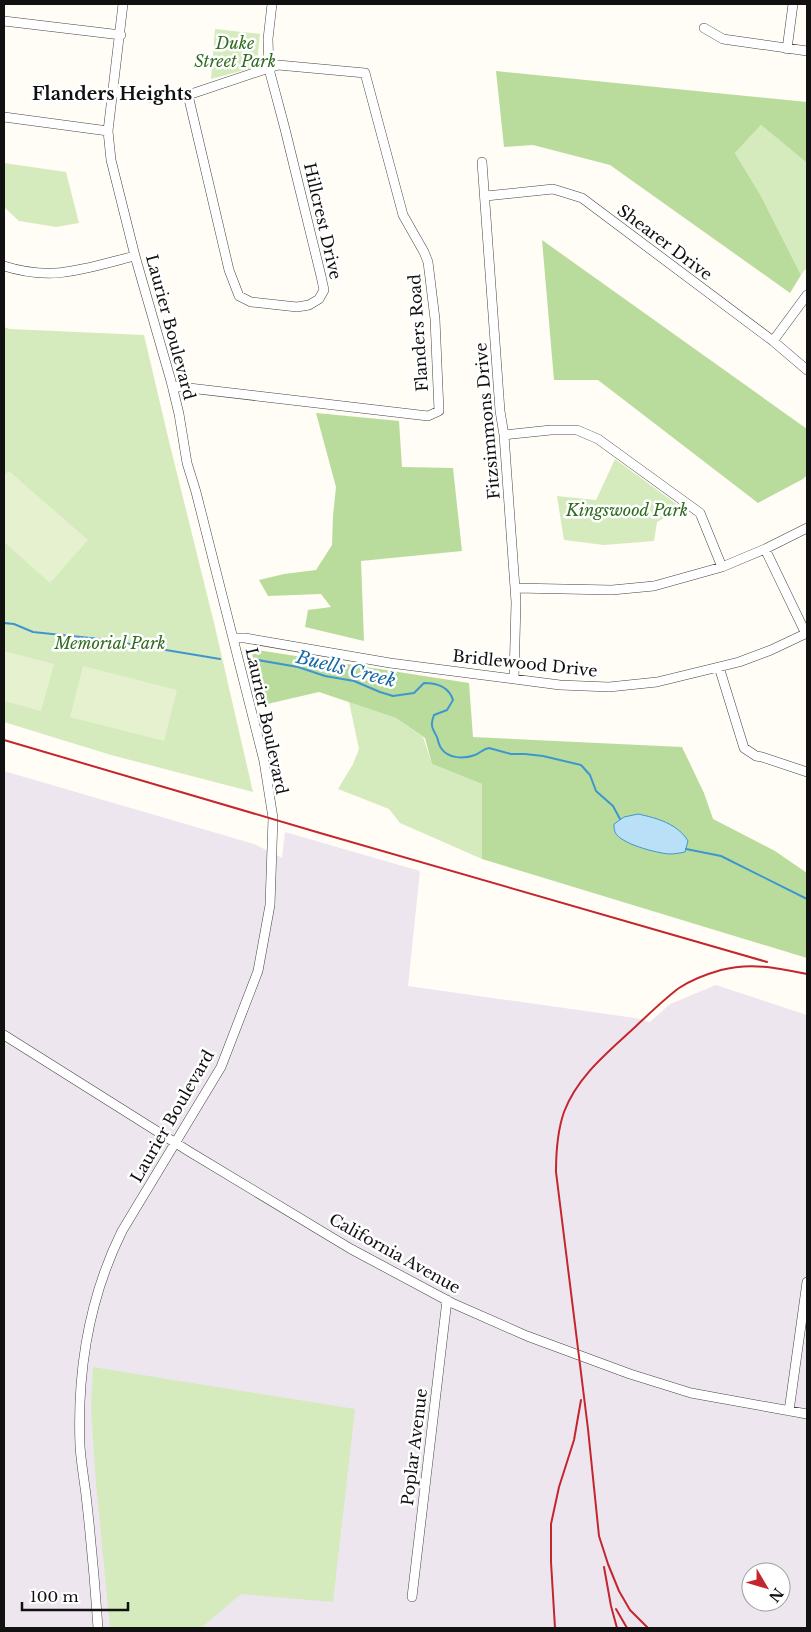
<svg xmlns="http://www.w3.org/2000/svg" width="811" height="1632" viewBox="0 0 811 1632" font-family="'Libre Baskerville',serif">
<style>
.industrial{fill:#eee6ef;fill-rule:evenodd}
.green{fill:#d5ebbd}
.forest{fill:#b9dc9c}
.pitch{fill:#e6f2cf}
.water{fill:#b9e0f7;stroke:#3f96cf}
.lines{fill:none;stroke-linecap:round;stroke-linejoin:round}
.stream{stroke:#3f96cf;stroke-width:2}
.minor-casing{stroke:#444;stroke-width:10}
.minor{stroke:#fff;stroke-width:9}
.rail{stroke:#c4262e;stroke-width:2}
.labels{text-anchor:middle;stroke-width:5;stroke-linejoin:round;paint-order:stroke}
.park-label{font-size:16px;font-style:italic;fill:#2f6b1f;stroke:#fff}
.street-label{font-size:16px;fill:#111;stroke:#fff}
.neighbourhood-label{font-size:18px;font-weight:bold;fill:#111;stroke:#fff}
.water-label{font-size:18px;font-style:italic;fill:#1768a6;stroke:#fff}
</style>
<rect width="100%" height="100%" fill="#fffdf5"/>
<path class="industrial" d="M4 771 254 844 282 858 285 832 420 871 408 986 635 1018 650 1022 670 1004 716 985 807 1015V1628H4ZM751 1572H781V1602H751Z"/>
<path class="green" d="M215 29 260 34 257 63 252 68 211 79Z
M761 125 807 163V267L801 275 761 196 735 153Z
M4 163 66 172 79 223 56 227 19 221 4 207Z
M4 327 10 329 144 335 168 437 215 627 253 792 111 755 4 722Z
M615 459 682 508 657 522 654 541 604 545 564 540 557 496 596 500Z
M349 702 396 718 423 737 432 764 482 784V859L400 823 389 809 338 789 353 764 359 749Z
M93 1367 355 1409 333 1602 241 1594 201 1628H110L96 1484 91 1408Z"/>
<path class="forest" d="M496 71 807 102V163L761 125 735 153 761 196 801 275 790 293 610 165 533 145 504 147Z
M542 240 807 429V475L803 479 758 503 598 380H554Z
M316 413 399 421 402 467 453 468 462 551 361 561 364 641 305 627 308 610 331 607 321 594 268 596 259 580 284 574 316 570 332 545 333 516 336 487Z
M251 649 469 683 473 737 682 747 704 793 713 819 775 851 807 873V958L482 859V784L432 764 425 738 396 718 319 692 263 705Z"/>
<path class="pitch" d="M9 471 88 540 50 583 4 542V476Z
M4 651 54 664 41 711 4 701Z
M83 666 177 690 164 741 70 717Z"/>
<path class="water" d="M638 814C657 818 678 824 688 841L685 852C680 853 675 854 669 854 657 853 620 844 615 832 614 829 614 827 614 824L624 817Z"/>
<g class="lines">
<path class="stream" d="M4 623 14 624 33 632 100 639 220 659
M246 658 298 667 325 676 354 681 380 692 393 696 414 693 424 683C437 683 449 687 453 700L447 710 434 715C430 725 432 728 437 737 438 741 439 745 441 748 448 759 464 759 475 755 480 753 483 749 489 748L511 754H525L543 756 581 765 590 775 596 791 613 806 620 819
M686 849 721 856 807 899"/>
<defs>
<path id="minor" d="M4 21 121 35
M704 28 723 39 807 51
M787 49 793 4
M113 91 155 98 188 95 278 65 365 73 403 215 424 252 428 262 435 319 439 411 428 416 172 386
M188 95 229 270 239 296 251 302 297 307 309 305 319 299 324 290 321 276 285 129 269 69 268 39 272 4
M4 117 108 131
M482 162 500 411 504 435 516 602 514 678
M486 196 553 189 582 198 773 341 807 370
M4 266C54 282 86 268 135 256
M773 341 807 295
M504 435 551 430H577L598 439 700 513 722 567
M765 549 806 634
M515 588 612 590 654 586 722 567 765 549 807 528
M234 638H245L390 663 560 685 609 687 657 682 739 662 771 650 807 633
M719 667 744 748 756 756 762 757 807 772
M4 1035 190 1152 351 1249 452 1303 527 1336 630 1374 691 1393 807 1414
M789 1411 807 1282
M412 1597 447 1300
M98 1628C95 1584 91 1539 86 1495 84 1479 81 1462 80 1446 77 1372 89 1298 122 1231L221 1067 258 971 270 905 273 818 264 761 196 492 187 463 179 414 171 381 135 256 111 160 108 131 123 4"/>
</defs>
<use href="#minor" class="minor-casing"/>
<use href="#minor" class="minor"/>
<path class="rail" d="M4 740 320 833 767 962
M604 1567 611 1606 617 1628
M616 1609 627 1628
M555 1628 551 1562V1524L559 1487 574 1440 581 1400
M648 1628 630 1610 619 1591 608 1564 599 1536 588 1429 556 1172C556 1152 557 1132 564 1112 577 1077 607 1053 634 1028 648 1015 663 1000 679 988 691 980 707 974 721 970 751 962 778 968 807 974"/>
</g>
<g class="labels">
<g class="park-label">
<text x="235" y="49">Duke<tspan x="235" dy="18">Street Park</tspan></text>
<text x="627" y="516">Kingswood Park</text>
<text x="110" y="649">Memorial Park</text>
</g>
<g class="street-label">
<text transform="translate(323 221) rotate(77)" y="6">Hillcrest Drive</text>
<text transform="translate(665 242) rotate(37)" y="6">Shearer Drive</text>
<text transform="translate(171 327) rotate(75)" y="6">Laurier Boulevard</text>
<text transform="translate(418 333) rotate(-94)" y="6">Flanders Road</text>
<text transform="translate(487 421) rotate(-95)" y="6">Fitzsimmons Drive</text>
<text transform="translate(525 663) rotate(6)" y="6">Bridlewood Drive</text>
<text transform="translate(267 721) rotate(78)" y="6">Laurier Boulevard</text>
<text transform="translate(172 1116) rotate(-60)" y="6">Laurier Boulevard</text>
<text transform="translate(395 1253) rotate(29)" y="6">California Avenue</text>
<text transform="translate(414 1447) rotate(-83)" y="6">Poplar Avenue</text>
</g>
<g class="neighbourhood-label">
<text x="112" y="100">Flanders Heights</text>
</g>
<g class="water-label">
<text transform="translate(346 669) rotate(14)" y="6">Buells Creek</text>
</g>
</g>
<rect width="811" height="1632" fill="none" stroke="#111111" stroke-width="10"/>
<g transform="translate(766 1587) rotate(128)"><circle r="24" fill="#ffffff" stroke="#a0a0a0"/>
<path d="M0-4L9 19L0 12L-9 19Z" fill="#c4262e"/>
<text y="-8" font-size="14" font-weight="bold" text-anchor="middle" fill="#111111">N</text>
</g>
<path d="M22 1602v8h106v-8" fill="none" stroke="#111111" stroke-width="2.5"/>
<text x="30" y="1602" font-size="15" fill="#111111" stroke="#ffffff" stroke-width="4" paint-order="stroke">100 m</text>
</svg>
